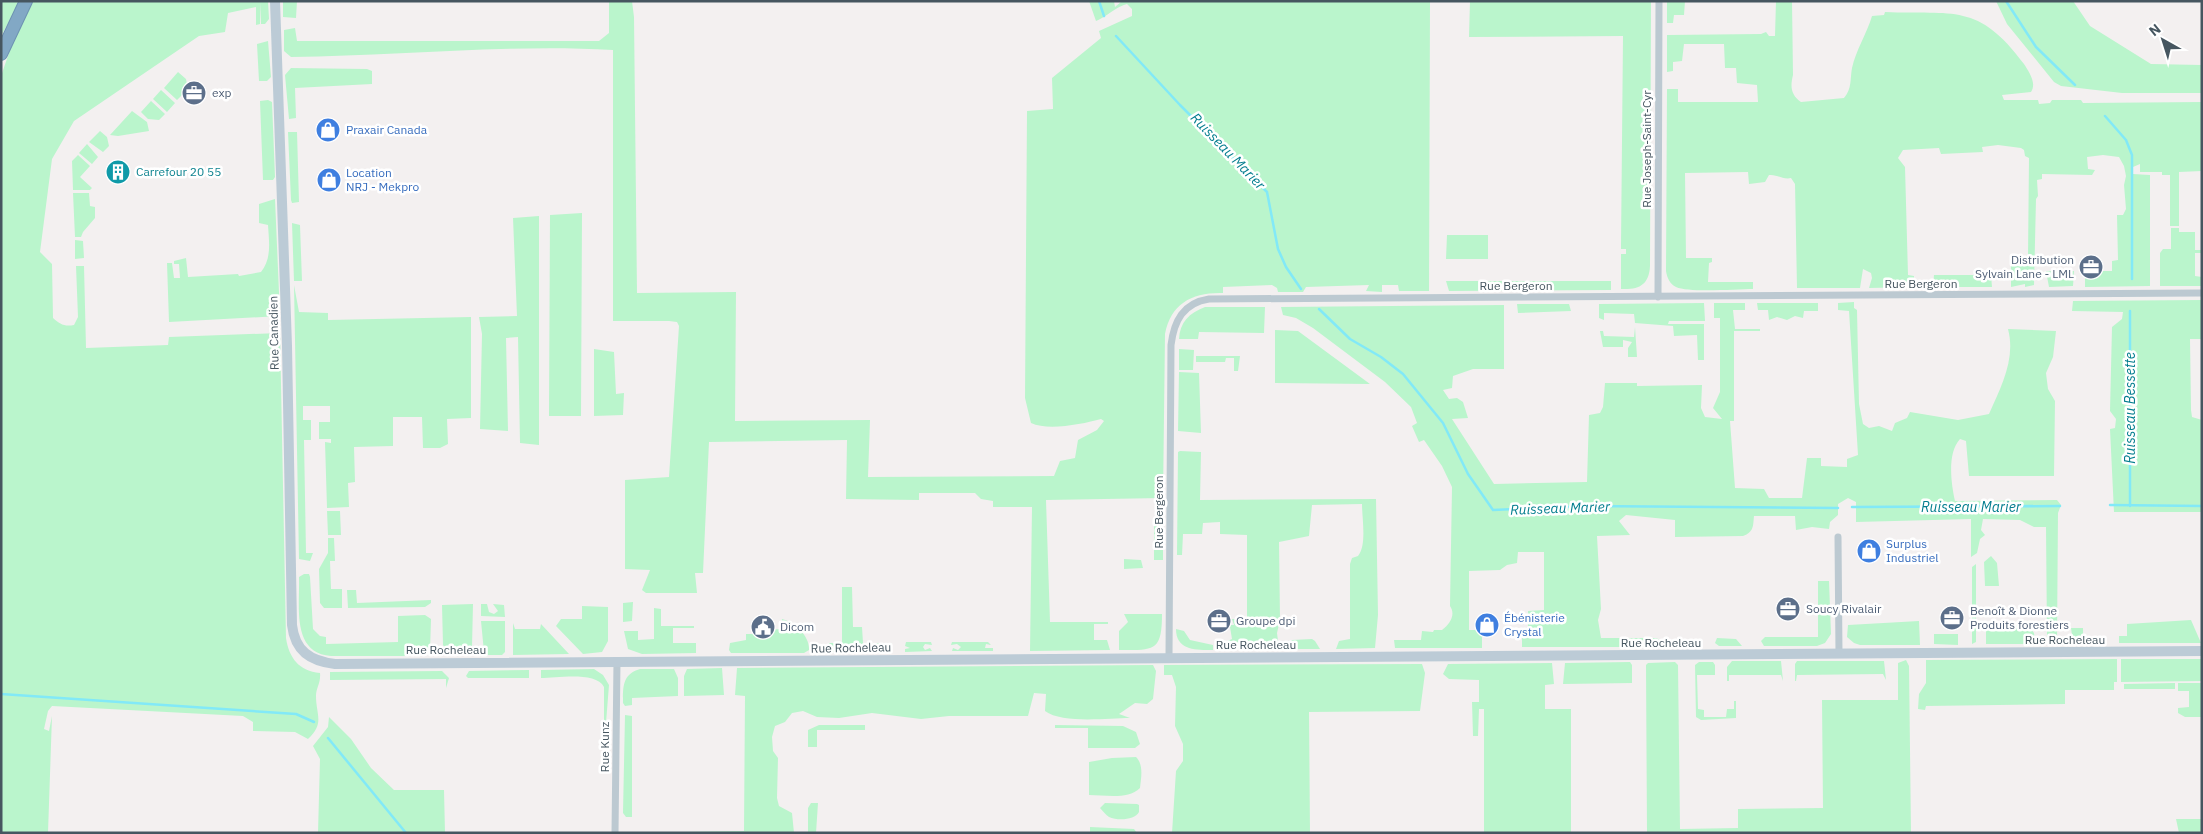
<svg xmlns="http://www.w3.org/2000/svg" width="2203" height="834" viewBox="0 0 2203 834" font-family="'IBM Plex Sans',sans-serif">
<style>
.green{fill:#baf5cc}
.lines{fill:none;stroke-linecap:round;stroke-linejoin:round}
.stream{stroke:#82e9f7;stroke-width:2.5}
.highway-casing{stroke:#6d93b1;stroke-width:14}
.street{stroke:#bcc9d1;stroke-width:7}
.secondary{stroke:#bccbd6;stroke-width:10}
.highway{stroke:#82a8c5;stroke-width:12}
.labels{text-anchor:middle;stroke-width:5;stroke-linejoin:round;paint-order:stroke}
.service-label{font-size:12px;fill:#4e5e75;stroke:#fff;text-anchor:start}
.shop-label{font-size:12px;fill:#366cbe;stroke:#fff;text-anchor:start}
.street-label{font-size:12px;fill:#465660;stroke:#fff}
.culture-label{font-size:12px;fill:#0d838f;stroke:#fff;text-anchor:start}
.water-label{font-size:14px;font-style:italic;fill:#047e8f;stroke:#fff}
</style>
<rect width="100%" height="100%" fill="#f3f0f0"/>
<path class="green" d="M1 1H20L1 36Z
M33 1H268L269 19 265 24H261L260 2V24L256 25V7L228 13 225 32 199 36 74 121 52 159 40 252 52 264 53 318C60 324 64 327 74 325L78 317 76 266H84L86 348 168 345 169 337 280 333 286 638C289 658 299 671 320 673 321 683 316 688 316 696 316 715 325 723 308 739L295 732 253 731V722L243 716 52 706 48 711 44 729 49 731 52 716 48 833H1V76L18 27Z
M283 1H297L296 18 283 17Z
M609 1H632L634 17 637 293 736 292 735 421 870 420 868 477 1054 476 1060 461 1075 458 1078 440 1097 430 1104 421 1101 419C1083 424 1048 431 1031 423L1025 398 1027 111 1053 109 1052 78 1101 38 1099 31 1132 16V9L1127 4C1117 6 1106 17 1096 21L1089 1H1114L1115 7 1122 1H1430L1429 291H1399L1398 285H1382V292L1366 291 1369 285 1306 287 1303 292H1278L1277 288 1272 285 1223 287V293C1193 292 1171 303 1165 334L1163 498 1046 500 1050 622H1108V624H1094V640H1107L1110 650 1030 651 1032 507H993V501L981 499 975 493H919V500L846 499 847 440 709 442 703 573H695L697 593H646L642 590 650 570 625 569V480L669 477 679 326 677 322 669 321H613V50C506 44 398 56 291 57L284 51V30L295 28 297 41H599L609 33Z
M1470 1H1651L1650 266C1649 285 1639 290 1621 289V254H1626V249H1621V245L1623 36 1469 37Z
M1667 1H1685L1684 15H1674L1673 23H1667Z
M1776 1H1792L1793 75C1790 87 1791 95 1801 102L1844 98C1852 89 1850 79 1852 68 1856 50 1867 33 1872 16L1884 15 1885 12C1954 15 1978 2 2024 64 2029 72 2037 83 2031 92L2002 95 2004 100H2038L2039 104 2050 103 2052 100H2081L2083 103 2202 102V171L2179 172V226H2170V175H2162V172H2140V164L2133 167V174L2150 175V286L2085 287V278L2090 271H2112V261L2118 260 2117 215H2123L2126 209 2124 185 2126 176 2124 166 2119 157 2103 155 2087 157 2088 169 2095 170 2092 175 2042 174V179L2037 180 2038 196 2036 199 2034 285 2025 287V284L2011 287V259L2014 256H2028L2029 158 2025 156 2024 150 2021 148 1998 145 1982 147 1983 152 1941 154 1939 148 1903 150 1898 158 1905 167 1908 275 1914 276V287L1869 288 1872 278 1871 273 1863 269 1860 288H1797L1795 184 1791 178C1783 180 1777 174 1769 175L1765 182 1749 184 1748 172 1685 173 1686 258H1712V262L1709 263 1708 282H1753V289C1737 289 1689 293 1676 287 1670 284 1667 278 1666 271L1667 89H1678V102H1758L1757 85 1737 83 1736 68H1725L1724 44H1684L1682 61 1673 62V71L1667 72V35L1761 34 1766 32 1769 36H1775Z
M1996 1H2073L2090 26 2151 64 2202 65V93H2122L2061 86 2054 82 2007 24Z
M268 41 271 77 267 81H259L257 44Z
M291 68 367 69 372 71V84L295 88 296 118 289 119 285 75Z
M178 72 186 79 188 89 177 100 164 88Z
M161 90 175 103 167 112 153 99Z
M268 100 272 102 275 177 273 180H263L260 101Z
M151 101 165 114 159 120 148 119 141 112Z
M132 111 147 122 149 131 118 136 110 135Z
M100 131 107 137 109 146 103 152 89 142Z
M288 132H297L299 202 292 203 291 200Z
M87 144 98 157 92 164 79 153Z
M78 155 90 166 80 177 92 188 90 190H73L72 161Z
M73 193H89L90 206 95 207V218L83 232 81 237H75Z
M275 199 280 316 169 322 167 263H172L174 278H180L179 264H174V261L186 258 188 277 238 274 239 276 261 272C272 258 269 242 268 225L259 223V204Z
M582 213 581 416H549L550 215Z
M539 216V445L520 443 518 337 506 338 508 431 480 429 482 334 479 317 517 316 513 218Z
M292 223 300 225 302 281H294Z
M2171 228H2179V232H2195V250H2202V253H2195V276L2202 277V286H2160V253L2163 249H2171Z
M1447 235H1488V259H1446Z
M75 240 83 241 84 258 75 259Z
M2046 271H2074L2073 286 2049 287Z
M1934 275H1991L1992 287H1943V284H1937V287H1933Z
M1446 281H1611V290L1449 291Z
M294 285 299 312 328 313V320L471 317V418L447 419 448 444 440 448H423L422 417H393V446L354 447 355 482 348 483 349 507 327 508 325 442 331 443V439H319V422H330V406H303V420H311V440H304L306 553H313L310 561 299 559Z
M2202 300V339H2190L2191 410 2192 417 2202 420V512H2114L2110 429 2115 428 2116 419 2110 411 2112 327 2122 319 2123 312 2072 311 2073 301Z
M1854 302V308L1857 310 1859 404 1863 424 1869 428 1879 426 1892 431 1895 423 1907 418 1910 412 1958 420 1989 414C2001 387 2016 359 2008 329L2056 331 2053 357 2046 373 2048 389 2055 401 2054 476H1969L1966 441 1960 439C1947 453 1951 483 1955 501L2057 500 2061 505 2058 513 2057 640 2055 643H2052L2047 637 2046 527H2034L2020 520 1983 519 1981 530 1985 535 1980 539 1977 553 1971 557V519L1856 522V502L1848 498 1838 504V515L1830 522 1829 529 1812 527 1796 530 1795 516H1754C1753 526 1754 532 1743 536L1675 537V520L1626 515 1619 521 1630 535 1597 536 1601 609 1598 620 1601 638H1656L1660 640 1662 647H1522V637H1528V611L1544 610V552H1518L1517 563 1507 565 1500 570 1469 571V630H1482V648H1395L1394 640H1421L1422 631 1433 632 1434 630H1442C1450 624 1456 615 1450 606L1452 487 1442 466 1424 440 1419 442 1412 426 1417 423 1411 407 1385 382 1313 328 1296 318 1283 315 1281 307 1504 305V369H1473L1453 376 1452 388 1443 390 1449 399 1457 398 1463 402 1468 418 1452 419 1494 484 1587 482 1589 415 1600 413 1603 407 1605 383H1637V386L1702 385 1701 408 1705 417 1722 419 1713 408 1720 392V318H1714V303H1745V310H1733L1735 329H1760V331H1734V421H1730L1735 488 1764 489 1769 498H1802L1807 458H1821V466L1847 467V459L1858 455 1849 311 1838 310V303Z
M1704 303 1705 321H1669L1668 324H1704V360H1698L1697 335 1674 336 1673 326 1635 323 1634 314 1604 313V320L1599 318V304Z
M1757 303H1818V311H1804L1803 318 1795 316 1787 320 1777 317 1769 320 1768 310H1758Z
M1517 304H1569L1571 311 1518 313Z
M1205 307H1265L1264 333 1199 332 1198 339H1179C1180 322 1189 313 1205 307Z
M1635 327 1637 357H1628V348L1632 342 1623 340V347H1603L1600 331H1603L1604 336 1634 337Z
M1275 330 1298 331 1370 384 1275 383Z
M594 349 614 352 616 394 624 393 623 415 594 416Z
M1179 349 1194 350 1193 370H1179Z
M1196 356H1240L1238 371H1234V358H1226L1225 362H1196Z
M1179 372 1199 373 1201 433 1178 431Z
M1180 451 1201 452 1200 500 1376 499 1378 615 1375 648 1336 649 1339 641 1350 639V564L1352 558 1358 556C1367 545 1362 519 1362 504L1312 505 1309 536 1279 542 1280 620 1277 633 1279 649H1223V643L1232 639 1230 627H1220V625H1234L1232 619H1247V535L1220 534V522L1203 523 1202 534H1183L1182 555H1177L1178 452Z
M327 511H340L341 535H328Z
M1154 518 1163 519V560H1154Z
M328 538H334L335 561H330L331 589H342V608H324L320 603 319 569 328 553Z
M1991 556 1997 563 1999 586H1985L1984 562Z
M1124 559 1141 560 1143 568 1124 569Z
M1976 564V642L1972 644V567Z
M304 574H309L310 577 313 629 320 636 326 637V644L398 642V616L425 615 431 619 430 651 424 656H331C291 653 300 606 299 577Z
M1818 581H1829L1831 634 1825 643 1817 646H1764L1761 641 1765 637H1818Z
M842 587H852L853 627H862L863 643H892V646L886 648 891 650V652H831L829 650V643H842Z
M347 590H356L357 603 431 600V603L425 607 348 608Z
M633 602 632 621 623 622V603Z
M1986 602V625H2019V627H2029L2034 633 2035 641 2032 644H1986Z
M473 604 472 647 467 655H450L443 645 442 605Z
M481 604H487L489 612 494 614 498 611 493 604 504 605 505 617 481 616Z
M582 606 608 607V641L602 652 583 654 556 626 561 619H582Z
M654 608 661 609V626H694V628H673V643H696V653L642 654 628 649 624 631H638V640L654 639Z
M1124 614H1162C1162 652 1154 650 1119 650V631L1128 622Z
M782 619C795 623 810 636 809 650L804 653H731L729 650 730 643 746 640V634H765V630L781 629Z
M2191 620 2201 643H2119V636H2127V624Z
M481 621H505V652L502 655H488L484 652Z
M1919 621 1920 645H1860L1854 643 1847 637 1848 625Z
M513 623 515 629H540L541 624 569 654 513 655Z
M2071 628H2083V644L2073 642Z
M1176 629 1184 631 1190 640 1213 645V650C1197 650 1176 651 1176 629Z
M1934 634H1958V645L1934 644Z
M1717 638 1736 639 1742 646H1719L1715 643Z
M1312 639 1315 641 1320 649H1286L1287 644 1292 640Z
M906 642H931L932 645 925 644 923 647 925 650 930 648 932 651 905 652V649L910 648 905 646Z
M988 642 991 645 986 644 985 648H993V651H952L953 648 958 650 961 647 957 644 951 645 952 642Z
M2117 659V682H2114V690H2065V704L1926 706 1925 710 1918 709 1919 694 1926 683V660Z
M2121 659H2202V681L2121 682Z
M1906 660 1909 666 1911 833H1647L1646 665 1648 663 1675 662 1678 665 1680 829 1738 828V809L1823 808 1822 700H1898V663Z
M1732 661H1781L1783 681 1781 675H1729V681H1727V667Z
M1797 661H1884L1886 680 1883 674 1797 675 1796 681H1795V664Z
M1630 662 1632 665V683L1563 684 1565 663Z
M1699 662H1713L1715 665V675H1697L1698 709 1704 710V717H1726L1727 709H1734V701H1736V718L1701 720 1696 717 1695 665Z
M1552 663 1554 684 1545 685V709H1571V833H1484V709H1479L1478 736H1473L1472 702H1479V680L1449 679 1443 674 1448 664Z
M1422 664 1425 673 1420 711 1309 712 1310 833H1172L1176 771 1183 761V744L1175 726 1176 687 1172 675H1164V665Z
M1153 665 1156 671 1153 699 1147 704 1135 703 1119 714 1130 718C1108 718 1062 724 1045 711L1046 694 1034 693 1028 716H949L921 719 872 713 839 718 817 717 803 711 792 713 785 722 775 726 772 737 773 751 778 758 777 798 779 806 792 813 794 833H623L744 831 745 696 735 695 737 668Z
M722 668 724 695 684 696V676L687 669Z
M594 669 603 675 609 685 604 748V687C596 671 557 678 541 678V670Z
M640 669H674L678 678V696L632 698V705L625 706 623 703C623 688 622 674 640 669Z
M529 670V678H468L466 676 469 671Z
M442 671 449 678 446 688V679L330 680V672Z
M2175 683V689H2124V684Z
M2178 683H2202V717H2185L2178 713V708L2189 707V691H2178Z
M625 715 632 716V817H626L623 813Z
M329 717 351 739 371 768 394 790H444L445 833H318L320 759 313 746 328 727Z
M819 725H865V730H817V747H808V730Z
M1055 725 1123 726 1136 732 1140 744 1135 748H1088V728H1055Z
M1136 757C1144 765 1141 778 1140 788 1128 800 1105 795 1089 795V762L1112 758Z
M811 803H818L816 833H808V808Z
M1105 803 1137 804 1139 805V812C1135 820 1118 821 1109 817 1106 815 1103 811 1100 808Z
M2176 819H2202V833H2179Z
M1090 827 1134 829 1137 833H1090Z"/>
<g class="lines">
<path class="stream" d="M1099 1 1104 16
M2006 1 2036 47 2075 85
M1116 36 1180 105 1267 192 1278 249 1286 267 1301 289
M2105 116 2126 140 2132 155V279
M1319 309 1350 339 1381 357 1403 374 1443 423 1468 474 1493 510 1586 506 1838 508
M2110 505 2202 506
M2130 506V311
M1852 507 2060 506
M1 694 296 714 314 722
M328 738 406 833"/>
<defs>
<path id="highway" d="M1 54 26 1"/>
</defs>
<use href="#highway" class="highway-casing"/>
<path class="street" d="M1658 297 1659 1
M1838 537 1839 654
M1169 658 1171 345C1174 321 1183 303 1209 299L2202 293
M615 833 617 661"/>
<path class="secondary" d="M275 1 287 346 292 625C295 651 310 661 335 664L2202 651"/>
<use href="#highway" class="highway"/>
</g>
<defs>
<symbol id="office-disc" viewBox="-11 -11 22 22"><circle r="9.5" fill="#5c6f8a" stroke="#fff"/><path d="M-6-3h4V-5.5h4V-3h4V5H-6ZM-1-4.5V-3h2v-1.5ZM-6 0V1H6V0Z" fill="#fff"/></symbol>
<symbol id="shop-disc" viewBox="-11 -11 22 22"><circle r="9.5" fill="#3f7fe0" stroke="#fff"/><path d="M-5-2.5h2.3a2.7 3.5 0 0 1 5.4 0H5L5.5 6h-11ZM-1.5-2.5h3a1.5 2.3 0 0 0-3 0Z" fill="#fff"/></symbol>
<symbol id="building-disc" viewBox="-11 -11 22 22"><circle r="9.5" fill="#0f9aa8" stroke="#fff"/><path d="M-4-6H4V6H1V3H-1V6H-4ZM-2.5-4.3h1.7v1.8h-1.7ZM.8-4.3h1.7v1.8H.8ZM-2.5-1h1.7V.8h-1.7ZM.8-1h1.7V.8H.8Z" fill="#fff"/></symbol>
<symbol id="civic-disc" viewBox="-11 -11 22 22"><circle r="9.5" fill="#5c6f8a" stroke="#fff"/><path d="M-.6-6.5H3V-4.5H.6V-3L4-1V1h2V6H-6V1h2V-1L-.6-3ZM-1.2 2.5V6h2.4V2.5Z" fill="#fff"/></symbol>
</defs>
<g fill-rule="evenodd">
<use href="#office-disc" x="180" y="79" width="28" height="28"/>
<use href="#shop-disc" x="314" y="116" width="28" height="28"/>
<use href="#building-disc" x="104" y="158" width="28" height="28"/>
<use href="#shop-disc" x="315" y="166" width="28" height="28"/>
<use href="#office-disc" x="2077" y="253" width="28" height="28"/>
<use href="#shop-disc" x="1855" y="537" width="28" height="28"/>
<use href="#office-disc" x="1774" y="595" width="28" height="28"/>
<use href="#office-disc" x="1938" y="604" width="28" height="28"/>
<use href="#office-disc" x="1205" y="607" width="28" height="28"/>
<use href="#shop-disc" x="1473" y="611" width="28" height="28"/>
<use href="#civic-disc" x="749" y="613" width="28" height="28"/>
</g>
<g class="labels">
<g class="service-label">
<text x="212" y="97">exp</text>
<text x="2074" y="264" text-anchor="end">Distribution<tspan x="2074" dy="14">Sylvain Lane - LML</tspan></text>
<text x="1806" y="613">Soucy Rivalair</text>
<text x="1970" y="615">Benoît &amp; Dionne<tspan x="1970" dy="14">Produits forestiers</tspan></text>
<text x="1236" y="625">Groupe dpi</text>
<text x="780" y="631">Dicom</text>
</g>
<g class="shop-label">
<text x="346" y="134">Praxair Canada</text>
<text x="346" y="177">Location<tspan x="346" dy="14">NRJ - Mekpro</tspan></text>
<text x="1886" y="548">Surplus<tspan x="1886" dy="14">Industriel</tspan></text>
<text x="1504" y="622">Ébénisterie<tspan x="1504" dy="14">Crystal</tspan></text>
</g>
<g class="street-label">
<text transform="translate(1647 149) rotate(-90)" y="4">Rue Joseph-Saint-Cyr</text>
<text x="1921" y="288">Rue Bergeron</text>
<text x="1516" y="290">Rue Bergeron</text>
<text transform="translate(274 333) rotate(-91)" y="4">Rue Canadien</text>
<text transform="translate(1159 512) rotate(-90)" y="4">Rue Bergeron</text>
<text x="2065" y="644">Rue Rocheleau</text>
<text x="1661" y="647">Rue Rocheleau</text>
<text x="1256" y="649">Rue Rocheleau</text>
<text transform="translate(851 648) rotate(-1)" y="4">Rue Rocheleau</text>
<text x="446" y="654">Rue Rocheleau</text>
<text transform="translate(605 747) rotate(-90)" y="4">Rue Kunz</text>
</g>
<g class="culture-label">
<text x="136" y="176">Carrefour 20 55</text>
</g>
<g class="water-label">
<text transform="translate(1228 151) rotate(46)" y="5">Ruisseau Marier</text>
<text transform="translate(2130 408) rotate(-90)" y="5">Ruisseau Bessette</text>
<text x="1971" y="512">Ruisseau Marier</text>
<text transform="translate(1560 508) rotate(-2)" y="5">Ruisseau Marier</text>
</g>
</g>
<rect width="2203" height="834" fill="none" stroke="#465660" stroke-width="5"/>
<g transform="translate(2163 40) rotate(321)" stroke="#ffffff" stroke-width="4" paint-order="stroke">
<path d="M0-4L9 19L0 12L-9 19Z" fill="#465660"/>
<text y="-8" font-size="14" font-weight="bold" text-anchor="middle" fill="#465660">N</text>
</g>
</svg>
